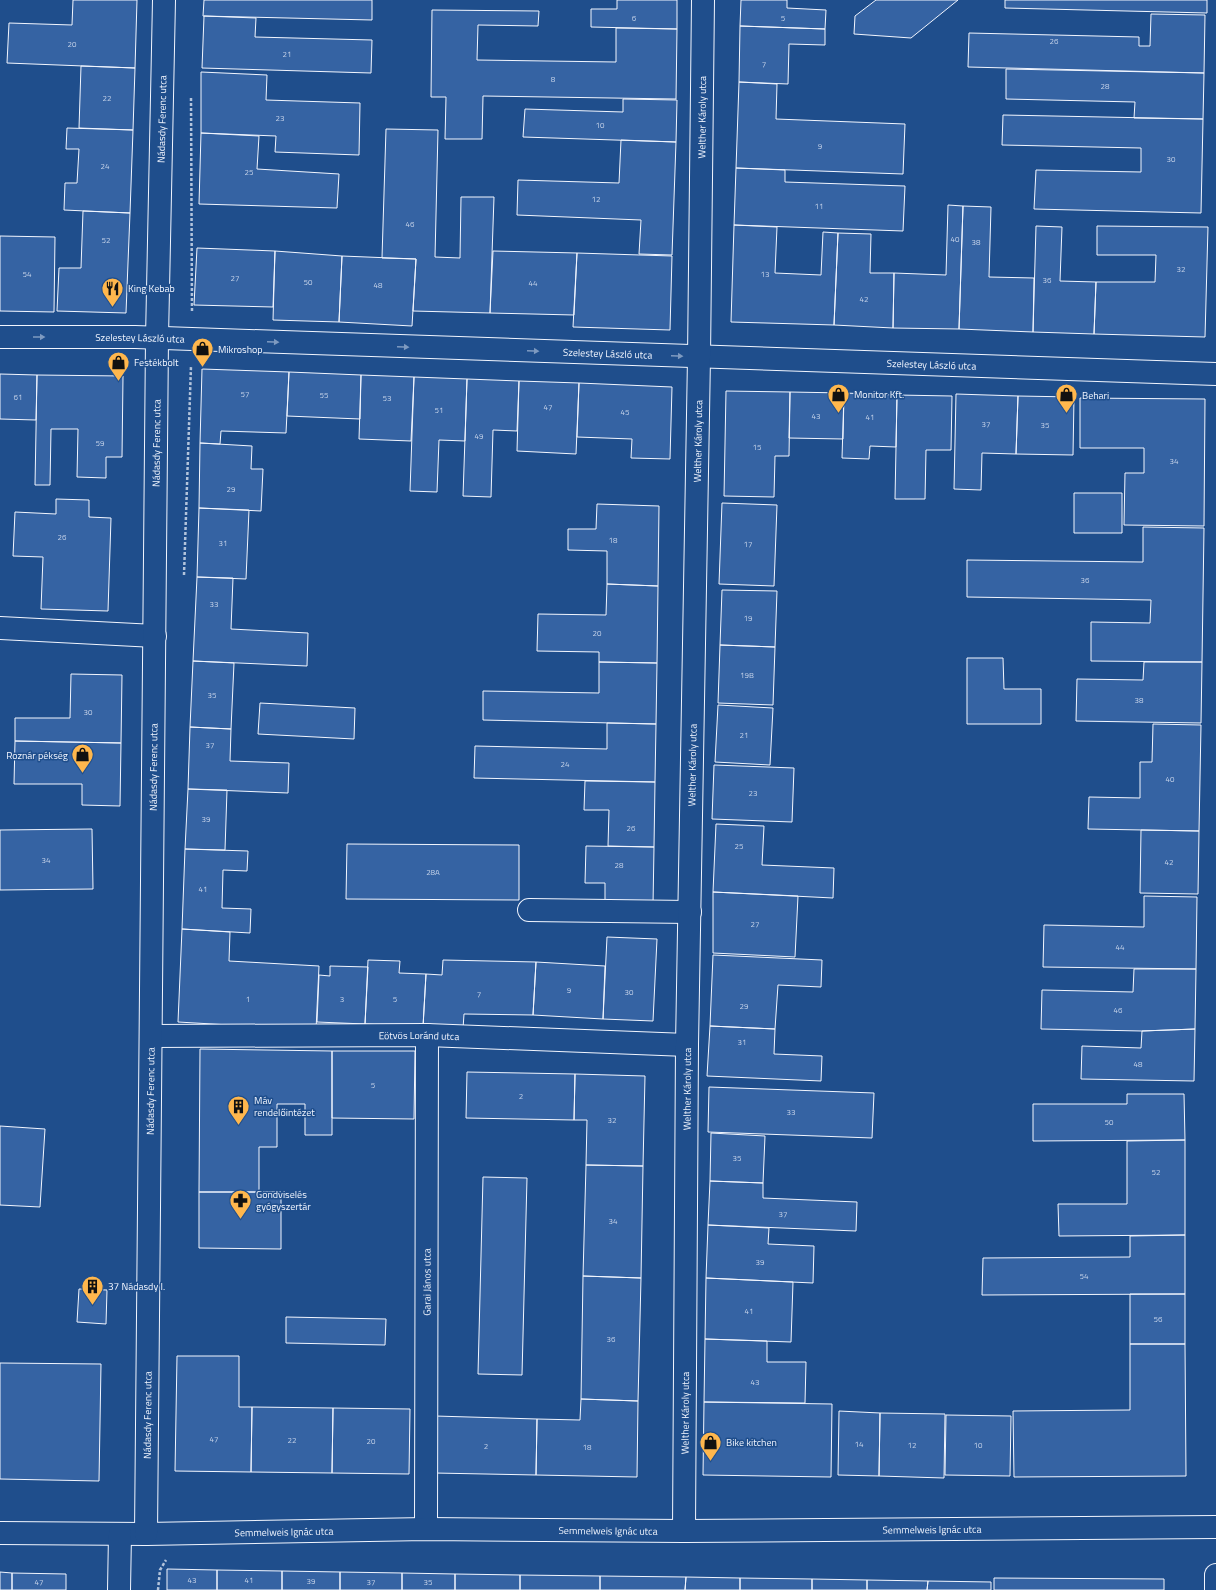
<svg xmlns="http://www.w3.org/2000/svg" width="1216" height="1590" viewBox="0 0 1216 1590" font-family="'Titillium Web',sans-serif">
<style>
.building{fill:#3563a3;stroke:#f2f6ff}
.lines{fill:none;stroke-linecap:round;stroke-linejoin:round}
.street-casing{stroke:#f2f6ff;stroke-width:24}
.secondary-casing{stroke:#f2f6ff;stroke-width:24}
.path{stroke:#b3c4dc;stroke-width:2.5;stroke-dasharray:3 2;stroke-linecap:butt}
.street{stroke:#1f4e8c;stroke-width:22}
.secondary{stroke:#1f4e8c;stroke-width:22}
.oneway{fill:#7e9ac0}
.labels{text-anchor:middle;stroke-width:3;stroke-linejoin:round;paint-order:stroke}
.number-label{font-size:8px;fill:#c3d1e8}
.street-label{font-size:10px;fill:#f2f6ff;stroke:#1f4e8c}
.poi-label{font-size:10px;fill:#f2f6ff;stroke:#1f4e8c;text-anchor:start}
</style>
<rect width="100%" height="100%" fill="#1f4e8c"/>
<path class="building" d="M73 0H137L135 68 7 63 9 23 72 25Z
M204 0H372V20L203 16Z
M617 0H677V29L591 27V9H617Z
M741 0H787V8L826 10 825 29 740 26Z
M876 0H958L911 38 854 34 855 16Z
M1005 0H1207V13L1005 8Z
M432 10 539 11 538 26 478 25 477 60 616 62V28L677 29 676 99 483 96 482 139H445L446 97H431Z
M1151 14 1205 15 1204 73 968 67 969 33 1139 37V46H1150Z
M204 16 256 18 255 37 372 40 371 73 202 68Z
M740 26 825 29V45L789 44 788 84 739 82Z
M81 66 135 68 133 130 79 128Z
M1006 69 1204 73 1203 119 1134 118 1135 102 1006 99Z
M201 72 267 75 266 100 360 103 359 155 275 152 276 136 201 133Z
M739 82 777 84 776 119 905 124 903 174 736 168Z
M623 99 677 100 676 142 523 137 525 109 623 112Z
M1003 115 1203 119 1201 213 1034 209 1036 170 1141 172V148L1002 145Z
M67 128 133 130 130 213 64 210 65 183H77L79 149H66Z
M386 129 438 130 435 257 460 258 461 197H494L490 313 413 311 416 259 382 258Z
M201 133 259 136 257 169 339 174 337 208 199 204Z
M621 140 676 142 672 255 639 254 641 220 517 215 518 180 619 183Z
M736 168 785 170V182L905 186 903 231 734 225Z
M948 205 963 206 959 329 893 328 894 273 946 275Z
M963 206 991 207 989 277 1034 278 1033 332 959 329Z
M83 211 130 213 126 313 57 311 59 268H81Z
M734 225 777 227 775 273 821 275 823 232 838 233 834 325 731 322Z
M1036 226 1062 227 1060 281 1096 282 1094 334 1033 332Z
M1097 226 1208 227 1205 337 1094 334 1096 282H1155L1156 255H1097Z
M838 233 871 234 870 273H894L893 328 834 325Z
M0 236 55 237 54 312 0 311Z
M197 248 275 251 273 307 194 305Z
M275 251 342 256 339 322 273 320Z
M493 251 577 253 574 315 490 313Z
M577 253 672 256 670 330 573 327Z
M342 256 416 259 412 326 339 322Z
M202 369 289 372 286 433 221 431 220 444 200 443Z
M289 372 361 375 360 419 287 416Z
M0 374 37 375 36 420 0 419Z
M37 375 123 376 122 457H106V478L77 477 78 429H51L50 485H35Z
M361 375 414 377 411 441 359 439Z
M414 377 467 379 465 441 439 440 437 492 410 491Z
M467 379 519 381 517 431 493 430 491 497 463 496Z
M519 381 579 383 576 454 517 451Z
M579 383 672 387 670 459 631 458 632 439 577 437Z
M726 391 790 392 789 456H775L774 497 724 496Z
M790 392 844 393 843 439 789 438Z
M844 393 897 395 896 447 870 446 869 459 842 458Z
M956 394 1018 396 1016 454 982 453 981 490 954 489Z
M897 395 952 396 951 450H926L925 499H895Z
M1018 396 1074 397 1073 455 1016 454Z
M1080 398 1205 399 1204 526 1124 525 1125 473H1144V448H1080Z
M200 443 252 446 251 469H263L261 511 199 508Z
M1074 493H1122V533H1074Z
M56 499 89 500V517L111 518 108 611 41 609 43 557 13 556 15 512 56 514Z
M722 503 777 505 774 586 719 584Z
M597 504 659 506 658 586 607 584V551L568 550V529H596Z
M199 508 249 510 246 579 197 577Z
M1143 527 1204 528 1202 662 1091 661V622L1150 623 1151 600 967 597V560L1143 562Z
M197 577 233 578 231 629 308 633 307 666 193 661Z
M607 584 658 586 657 663 599 662V652L537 651 538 614 606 615Z
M722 590 777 591 775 647 720 645Z
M720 645 775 647 773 705 718 703Z
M967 658H1003L1004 689H1041V724H967Z
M193 661 234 663 231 729 190 727Z
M599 662 657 663 656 724 483 720V691L599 693Z
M1144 662H1202L1201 723 1076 721 1077 679 1143 680Z
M71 674 122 675 121 743 15 741V718H70Z
M260 703 355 708 354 739 258 734Z
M718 705 773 708 770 765 715 762Z
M607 723 656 724 655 782 474 778 475 746 607 749Z
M1153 724 1201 725 1199 831 1088 829 1089 797 1140 798V762H1152Z
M190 727 231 729 230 761 289 763 288 793 188 789Z
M15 741 121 743 120 806 82 805V784H14Z
M714 765 794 768 792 822 712 819Z
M585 781 655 782 654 847 608 846 609 810H584Z
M188 789 227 790 225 850 185 849Z
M716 824 764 826 762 865 834 868 833 898 713 892Z
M92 829 93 889 0 890V830Z
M1141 830 1199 831 1198 894 1140 893Z
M347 844 519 845V900L346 899Z
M586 846 654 847 653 905 605 904V883H585Z
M185 849 248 851 247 871 223 870 222 908 251 909 250 933 182 929Z
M713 892 798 896 795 957 713 953Z
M1144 896 1197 897 1196 969 1043 967 1044 925 1144 927Z
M182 929 230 932 229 961 319 966 316 1030 178 1022Z
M607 937 657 939 653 1021 603 1019Z
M713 955 822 960 821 987 778 985 775 1029 710 1026Z
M368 960 400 961 399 973 426 974 423 1027 365 1024Z
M443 960 536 962 533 1015 464 1014 463 1029 423 1027 426 974 442 975Z
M536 962 605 966 603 1019 533 1015Z
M330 966 368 967 365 1024 317 1022 319 975 330 976Z
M1134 969H1196L1195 1029 1142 1031 1041 1029 1042 990 1133 992Z
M710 1026 775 1029 774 1054 822 1056 821 1081 707 1076Z
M1195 1029 1194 1081 1081 1079 1082 1046 1141 1048 1142 1031Z
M200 1049 332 1051V1135H305V1104H277V1147H259V1192H199Z
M332 1051H415L414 1119 332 1118Z
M467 1072 575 1074 574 1120 466 1118Z
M575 1074 645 1076 643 1166 586 1165 587 1120H574Z
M709 1087 874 1093 872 1138 708 1132Z
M1127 1094H1184L1185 1140 1033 1141V1104H1127Z
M0 1126 45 1129 40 1207 0 1205Z
M711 1133 765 1136 763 1183 710 1181Z
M1185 1140V1235L1059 1236 1058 1204H1127V1141Z
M586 1165 643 1166 641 1278 583 1276Z
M483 1177 527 1178 522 1375 478 1374Z
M710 1181 763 1183V1198L857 1202 856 1231 708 1225Z
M199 1192H281V1249L199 1248Z
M708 1225 769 1228 768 1244 814 1246 813 1283 706 1278Z
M1185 1235V1294L982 1295 983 1258 1130 1257V1236Z
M583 1276 641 1278 638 1401 581 1399Z
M706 1278 793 1282 791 1342 705 1339Z
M79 1289 107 1290 106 1324 77 1322Z
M1130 1294H1185V1344H1130Z
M286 1317 386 1319 385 1345 286 1343Z
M705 1339 767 1341V1362H806L805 1403 704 1402Z
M1130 1344H1185L1186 1476 1014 1477 1013 1411 1130 1410Z
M177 1356H239V1407H252L251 1472 175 1471Z
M0 1363 101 1364 99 1481 0 1479Z
M581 1399 638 1401 637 1477 536 1475 537 1419 580 1420Z
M704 1402 832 1404 831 1477 703 1475Z
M252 1407 333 1408 332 1473 251 1472Z
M333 1408 410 1409 409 1474 332 1473Z
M839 1411 880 1413 879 1476 838 1475Z
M880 1413 945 1414 944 1478 879 1476Z
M946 1415 1011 1416 1010 1476 945 1475Z
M435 1416 537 1419 536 1475 434 1473Z
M167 1569 217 1570V1590H167Z
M217 1570 282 1571V1590H217Z
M282 1571 340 1572V1590H282Z
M0 1572 12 1573V1590H0Z
M340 1572 402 1573V1590H340Z
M12 1573 66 1574V1590H12Z
M402 1573 455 1574V1590H402Z
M455 1574 520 1575V1590H455Z
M520 1575 600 1576V1590H520Z
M600 1576 686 1577 685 1590H600Z
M686 1577 740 1578V1590H685Z
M740 1578 812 1579V1590H740Z
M994 1578 1164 1579V1590H994Z
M812 1579 867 1580V1590H812Z
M867 1580 928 1581 927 1590H867Z
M928 1581 991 1582V1590H927Z"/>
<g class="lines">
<defs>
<g id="street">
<path id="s1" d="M0 337H135L1216 374"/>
<path d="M0 628 155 636"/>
<path d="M529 910 690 912"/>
<path id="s2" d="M152 1036 427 1035 687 1045"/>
<path id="s3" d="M426 1529 427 1035"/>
<path id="s4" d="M684 1531 687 1045 699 357 703 0"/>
</g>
<g id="secondary">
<path id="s5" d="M0 1533 146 1534 426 1529 684 1531 1216 1527"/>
<path id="s6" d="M146 1534 157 338 164 0"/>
<path d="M119 1590 120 1534"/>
<path d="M1216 1590V1575"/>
</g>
</defs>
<use href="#street" class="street-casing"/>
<use href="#secondary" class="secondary-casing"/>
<path class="path" d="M191 98 192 313
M184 575 191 366
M158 1590 160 1570 166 1560"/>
<use href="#street" class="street"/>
<use href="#secondary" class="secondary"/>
</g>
<defs><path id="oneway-solid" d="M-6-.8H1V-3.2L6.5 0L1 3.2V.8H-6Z"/></defs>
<g class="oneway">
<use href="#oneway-solid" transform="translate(39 337)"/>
<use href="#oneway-solid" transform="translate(273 342) rotate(2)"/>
<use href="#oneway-solid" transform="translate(403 347) rotate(2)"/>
<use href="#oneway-solid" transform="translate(533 351) rotate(2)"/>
<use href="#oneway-solid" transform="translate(677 356) rotate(2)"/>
</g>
<defs>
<symbol id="restaurant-pin" viewBox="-11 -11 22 30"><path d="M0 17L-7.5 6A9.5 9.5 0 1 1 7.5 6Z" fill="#ffb74d" stroke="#1f4e8c"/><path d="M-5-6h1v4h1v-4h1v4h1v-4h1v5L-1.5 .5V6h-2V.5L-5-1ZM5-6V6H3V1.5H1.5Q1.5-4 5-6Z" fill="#111"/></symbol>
<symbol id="shop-pin" viewBox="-11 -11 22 30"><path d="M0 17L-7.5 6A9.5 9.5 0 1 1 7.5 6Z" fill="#ffb74d" stroke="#1f4e8c"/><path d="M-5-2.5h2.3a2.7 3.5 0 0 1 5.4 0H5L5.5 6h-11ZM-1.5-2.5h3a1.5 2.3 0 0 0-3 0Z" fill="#111"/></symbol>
<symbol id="building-pin" viewBox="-11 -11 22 30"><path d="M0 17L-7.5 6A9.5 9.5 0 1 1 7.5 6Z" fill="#ffb74d" stroke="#1f4e8c"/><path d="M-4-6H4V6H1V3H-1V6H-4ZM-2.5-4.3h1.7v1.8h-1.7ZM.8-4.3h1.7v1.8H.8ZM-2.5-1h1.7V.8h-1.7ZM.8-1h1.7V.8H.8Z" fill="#111"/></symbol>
<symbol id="pharmacy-pin" viewBox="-11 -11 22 30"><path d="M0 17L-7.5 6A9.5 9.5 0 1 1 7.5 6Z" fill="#ffb74d" stroke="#1f4e8c"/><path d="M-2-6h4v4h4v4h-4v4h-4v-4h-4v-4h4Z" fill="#111"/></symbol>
</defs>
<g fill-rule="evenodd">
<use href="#restaurant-pin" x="100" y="276" width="25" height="34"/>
<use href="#shop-pin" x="190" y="336" width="25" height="34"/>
<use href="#shop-pin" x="106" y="350" width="25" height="34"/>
<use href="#shop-pin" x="826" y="382" width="25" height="34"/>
<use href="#shop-pin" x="1054" y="382" width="25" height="34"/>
<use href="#shop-pin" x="70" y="742" width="25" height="34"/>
<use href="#building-pin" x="226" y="1094" width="25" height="34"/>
<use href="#pharmacy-pin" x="228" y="1188" width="25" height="34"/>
<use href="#building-pin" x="80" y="1274" width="25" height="34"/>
<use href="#shop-pin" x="698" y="1430" width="25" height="34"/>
</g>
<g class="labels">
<g class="number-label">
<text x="634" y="21">6</text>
<text x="783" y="21">5</text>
<text x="1054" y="44">26</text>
<text x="72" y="47">20</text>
<text x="287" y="57">21</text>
<text x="764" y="67">7</text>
<text x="553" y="82">8</text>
<text x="1105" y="89">28</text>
<text x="107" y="101">22</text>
<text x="280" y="121">23</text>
<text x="600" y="128">10</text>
<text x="820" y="149">9</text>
<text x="1171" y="162">30</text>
<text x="105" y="169">24</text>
<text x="249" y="175">25</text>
<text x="596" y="202">12</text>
<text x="819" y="209">11</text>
<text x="410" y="227">46</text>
<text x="955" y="242">40</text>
<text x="106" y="243">52</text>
<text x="976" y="245">38</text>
<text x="1181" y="272">32</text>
<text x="27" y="277">54</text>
<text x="765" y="277">13</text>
<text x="235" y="281">27</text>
<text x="1047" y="283">36</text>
<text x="308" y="285">50</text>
<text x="533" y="286">44</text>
<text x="378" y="288">48</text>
<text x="864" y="302">42</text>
<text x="245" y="397">57</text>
<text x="324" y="398">55</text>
<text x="18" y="400">61</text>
<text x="387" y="401">53</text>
<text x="548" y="410">47</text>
<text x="439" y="413">51</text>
<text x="625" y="415">45</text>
<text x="816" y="419">43</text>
<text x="870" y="420">41</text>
<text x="986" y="427">37</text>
<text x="1045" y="428">35</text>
<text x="479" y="439">49</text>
<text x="100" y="446">59</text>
<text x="757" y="450">15</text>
<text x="1174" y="464">34</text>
<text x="231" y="492">29</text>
<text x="62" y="540">26</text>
<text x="613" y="543">18</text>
<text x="223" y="546">31</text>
<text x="748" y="547">17</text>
<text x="1085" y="583">36</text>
<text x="214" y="607">33</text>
<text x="748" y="621">19</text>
<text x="597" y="636">20</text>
<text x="747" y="678">19B</text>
<text x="212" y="698">35</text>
<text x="1139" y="703">38</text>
<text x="88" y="715">30</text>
<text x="744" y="738">21</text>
<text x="210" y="748">37</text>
<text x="565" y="767">24</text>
<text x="1170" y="782">40</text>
<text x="753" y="796">23</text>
<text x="206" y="822">39</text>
<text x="631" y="831">26</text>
<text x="739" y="849">25</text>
<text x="46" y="863">34</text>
<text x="1169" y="865">42</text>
<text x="619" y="868">28</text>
<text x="433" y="875">28A</text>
<text x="203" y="892">41</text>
<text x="755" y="927">27</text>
<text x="1120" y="950">44</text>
<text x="569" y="993">9</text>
<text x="629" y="995">30</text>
<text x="479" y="997">7</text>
<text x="248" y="1002">1</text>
<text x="342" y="1002">3</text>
<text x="395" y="1002">5</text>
<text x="744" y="1009">29</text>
<text x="1118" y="1013">46</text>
<text x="742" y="1045">31</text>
<text x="1138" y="1067">48</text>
<text x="373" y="1088">5</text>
<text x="521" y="1099">2</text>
<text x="791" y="1115">33</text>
<text x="612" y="1123">32</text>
<text x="1109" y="1125">50</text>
<text x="737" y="1161">35</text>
<text x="1156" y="1175">52</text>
<text x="783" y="1217">37</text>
<text x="613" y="1224">34</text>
<text x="760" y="1265">39</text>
<text x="1084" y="1279">54</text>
<text x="749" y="1314">41</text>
<text x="1158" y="1322">56</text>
<text x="611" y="1342">36</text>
<text x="755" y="1385">43</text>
<text x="214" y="1442">47</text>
<text x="292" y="1443">22</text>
<text x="371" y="1444">20</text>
<text x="859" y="1447">14</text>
<text x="912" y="1448">12</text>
<text x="978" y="1448">10</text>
<text x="486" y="1449">2</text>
<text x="587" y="1450">18</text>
<text x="192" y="1583">43</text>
<text x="249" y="1583">41</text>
<text x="311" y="1584">39</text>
<text x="39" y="1585">47</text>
<text x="371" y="1585">37</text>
<text x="428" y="1585">35</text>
</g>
<g class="street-label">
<text dy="4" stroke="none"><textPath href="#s4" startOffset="1414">Welther Károly utca</textPath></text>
<text dy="4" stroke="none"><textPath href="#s6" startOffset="1415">Nádasdy Ferenc utca</textPath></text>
<text dy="4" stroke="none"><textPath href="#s1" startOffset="140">Szelestey László utca</textPath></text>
<text dy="4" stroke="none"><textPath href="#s1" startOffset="608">Szelestey László utca</textPath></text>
<text dy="4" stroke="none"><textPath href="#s1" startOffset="932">Szelestey László utca</textPath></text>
<text dy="4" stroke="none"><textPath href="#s4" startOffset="1090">Welther Károly utca</textPath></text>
<text dy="4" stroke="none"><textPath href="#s6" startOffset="1091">Nádasdy Ferenc utca</textPath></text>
<text dy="4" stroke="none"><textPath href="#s4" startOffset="766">Welther Károly utca</textPath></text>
<text dy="4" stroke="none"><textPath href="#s6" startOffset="767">Nádasdy Ferenc utca</textPath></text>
<text dy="4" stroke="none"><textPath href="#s2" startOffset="267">Eötvös Loránd utca</textPath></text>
<text dy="4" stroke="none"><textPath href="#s4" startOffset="442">Welther Károly utca</textPath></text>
<text dy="4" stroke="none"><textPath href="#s6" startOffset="443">Nádasdy Ferenc utca</textPath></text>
<text dy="4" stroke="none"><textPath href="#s3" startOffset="247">Garai János utca</textPath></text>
<text dy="4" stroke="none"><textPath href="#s4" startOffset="118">Welther Károly utca</textPath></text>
<text dy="4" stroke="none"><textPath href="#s6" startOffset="119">Nádasdy Ferenc utca</textPath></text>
<text dy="4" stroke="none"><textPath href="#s5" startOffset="932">Semmelweis Ignác utca</textPath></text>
<text dy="4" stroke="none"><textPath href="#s5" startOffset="284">Semmelweis Ignác utca</textPath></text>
<text dy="4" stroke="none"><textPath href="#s5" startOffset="608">Semmelweis Ignác utca</textPath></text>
</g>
<g class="poi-label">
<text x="128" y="292">King Kebab</text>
<text x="218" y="353">Mikroshop</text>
<text x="134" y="366">Festékbolt</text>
<text x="854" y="398">Monitor Kft.</text>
<text x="1082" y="399">Behari</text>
<text x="68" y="759" text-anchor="end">Roznár pékség</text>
<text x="254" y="1104">Máv<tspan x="254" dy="12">rendelőintézet</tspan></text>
<text x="256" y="1198">Gondviselés<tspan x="256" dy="12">gyógyszertár</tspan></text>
<text x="108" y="1290">37 Nádasdy I.</text>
<text x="726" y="1446">Bike kitchen</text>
</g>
</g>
</svg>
